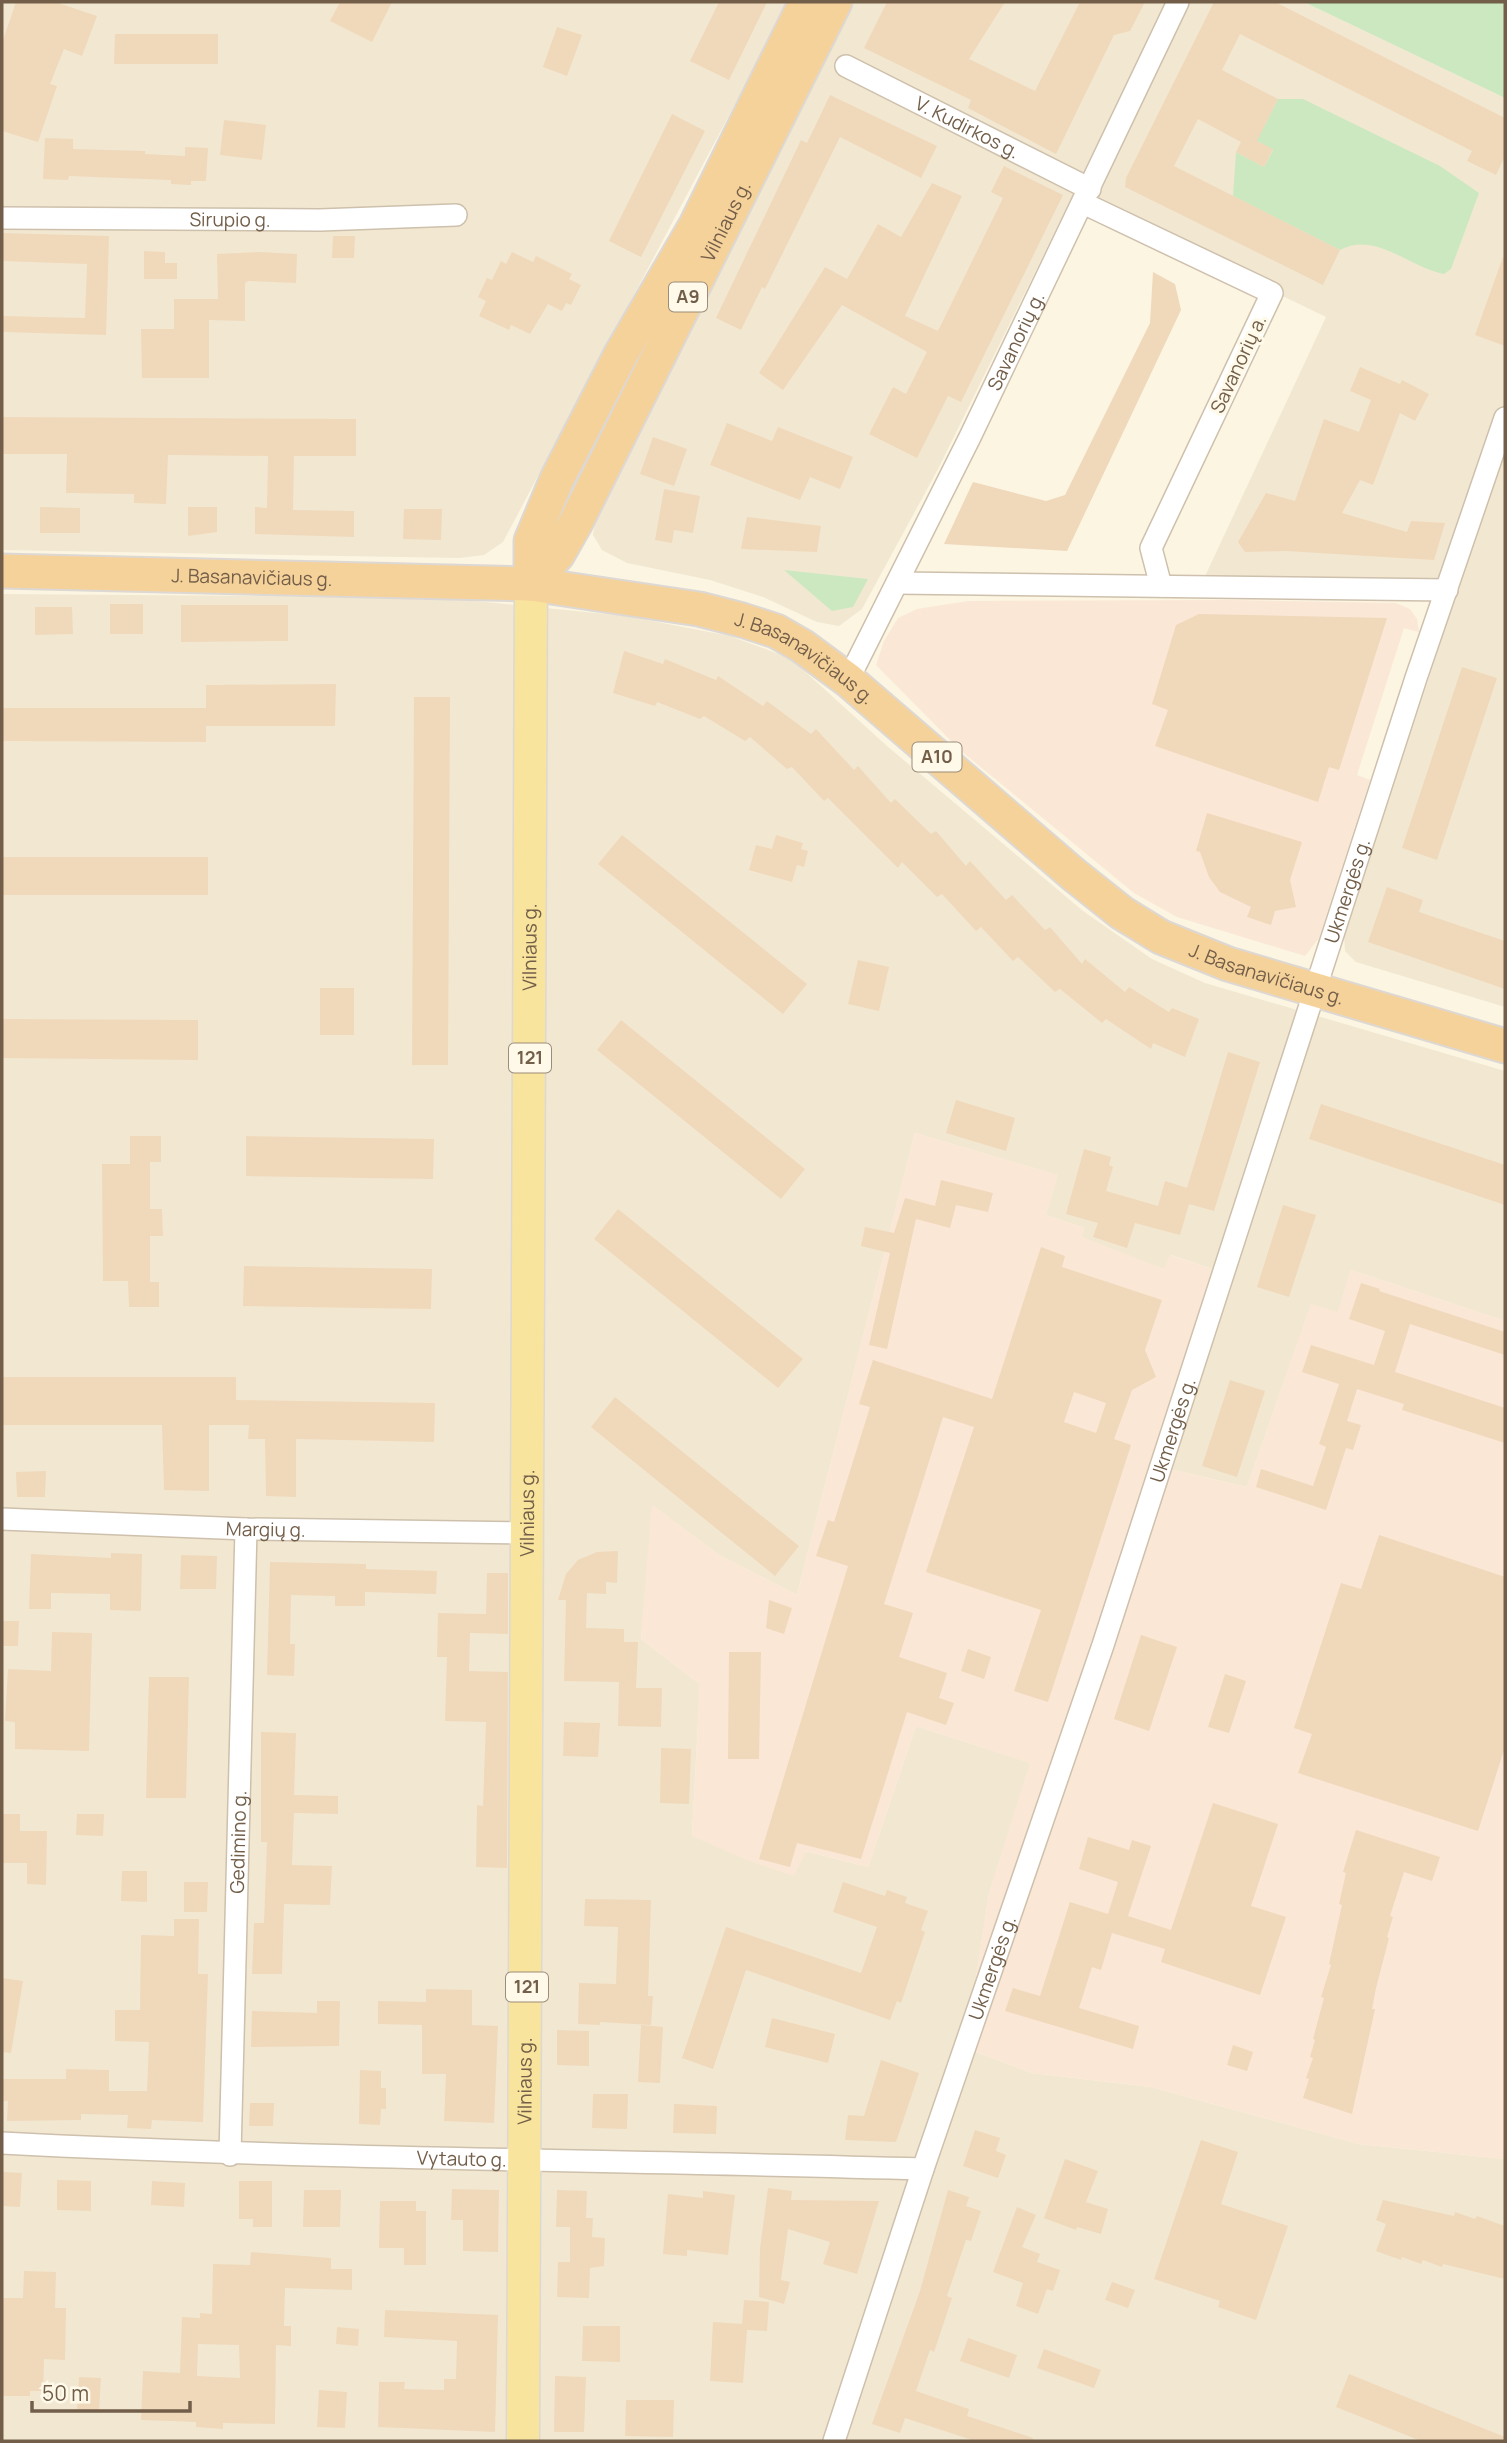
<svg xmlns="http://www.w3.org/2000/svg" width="1507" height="2443" viewBox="0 0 1507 2443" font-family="Manrope,sans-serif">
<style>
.residential{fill:#f2e8d1}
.commercial{fill:#fbe7d6}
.green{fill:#cbe8c1}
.building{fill:#f0d8bb;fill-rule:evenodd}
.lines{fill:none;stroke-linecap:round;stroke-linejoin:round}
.minor-casing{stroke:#cec0ac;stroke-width:24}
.primary-casing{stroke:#ddd8d3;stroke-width:35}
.trunk-casing{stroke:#ddd8d3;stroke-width:37}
.minor{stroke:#fff;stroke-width:21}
.primary{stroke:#f8e49c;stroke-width:32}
.trunk{stroke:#f6d29b;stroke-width:33}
.labels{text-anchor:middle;stroke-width:6;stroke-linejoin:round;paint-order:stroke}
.shield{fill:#fef9e8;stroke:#9c8c79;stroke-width:2}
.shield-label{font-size:18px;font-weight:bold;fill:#725e49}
.street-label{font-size:19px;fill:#725e49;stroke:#fef9e8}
</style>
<rect width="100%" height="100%" fill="#fbf5e2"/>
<path class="residential" d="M2 2H789L503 542 484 555 460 558 2 550Z
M848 2H1304L1505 98V1007L1356 962 1345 951 1344 936 1453 605 1447 590 1200 587 1326 317 1073 195 938 469 862 609 839 626 817 622 763 597 710 580 627 563 602 550 593 535 596 515Z
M2 594 401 597 476 601 626 616 730 636 790 658 887 746 1083 911 1152 959 1205 983 1505 1071V1321L1351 1270 1338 1313 1311 1305 1247 1487 1161 1467 1224 1273 1171 1255 1164 1270 1081 1237 1084 1228 1046 1215 1057 1175 915 1133 797 1595 719 1555 653 1506 641 1639 700 1684 692 1835 794 1875 805 1851 868 1867 916 1726 1031 1763 989 1894 965 2048 1032 2073 1151 2087 1359 2144 1505 2159V2441H2Z"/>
<path class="commercial" d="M1231 600 1396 603 1410 609 1417 619 1419 632 1404 628 1357 775 1370 780 1319 938 1305 956 1177 917 1134 893 960 750 876 665 884 641 898 618 917 609 968 601Z
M915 1133 1058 1175 1046 1215 1084 1228 1082 1237 1164 1269 1170 1255 1224 1273 1161 1467 1247 1487 1311 1304 1338 1312 1351 1270 1505 1321V2159L1359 2144 1151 2087 1032 2073 965 2048 989 1894 1030 1763 916 1726 868 1867 806 1851 794 1876 752 1862 692 1836 700 1684 641 1639 652 1505 719 1555 797 1595Z"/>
<path class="green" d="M1304 2H1505V98Z
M1278 99H1303L1440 166 1479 193 1451 269 1444 274C1408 267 1376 231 1340 250L1233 196 1236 152 1264 167 1273 150 1245 134 1264 127Z
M784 570 868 579 853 607 832 611Z"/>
<path class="building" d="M16 2H55L97 16 82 56 64 49 50 84 57 86 38 142 2 131V43Z
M340 2H392L372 42 330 21Z
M719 2H767L729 80 690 61Z
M887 2H1005L969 59 1035 91 1080 2H1145L1130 31 1114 35 1056 154 968 108 971 100 864 48Z
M1214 2H1275L1505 118V156L1496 175 1467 161 1472 151 1240 34 1222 70 1278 99 1257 141 1273 149 1264 167 1236 152 1241 142 1198 119 1174 166 1340 250 1323 285 1125 187 1126 178Z
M557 27 582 35 567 76 543 67Z
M115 34H218V64H114Z
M830 95 937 146 921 178 840 137 765 289 762 287 741 330 716 318 801 140 807 143Z
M672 114 705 131 641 257 609 241Z
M224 120 266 125 262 160 220 155Z
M45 138 73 139V149L145 151V154L185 156V147L208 148 206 181H191V185L171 184V180L69 176 68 180 43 179Z
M1004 166 1063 195 961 402 948 396 917 458 869 434 893 387 906 394 927 352 842 305 783 390 759 373 825 267 847 279 878 224 901 237 932 183 962 196 905 316 938 331 1003 198 991 192Z
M2 233 109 236 106 335 2 332V316L85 318 87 264 2 261Z
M333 236H355L354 258H332Z
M144 251 165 252V263H177V279H144Z
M259 252 297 254 296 283 248 281 245 283V321L209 320V378H142L141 329H174V299H218L217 254Z
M512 252 533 262 536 256 572 274 569 279 581 285 571 305 566 303 562 311 548 304 530 334 511 325 509 330 479 316 486 301 478 297 487 278 492 280 501 261 506 264Z
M1503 257 1505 258V346L1475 335Z
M1153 272 1175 284 1181 310 1067 551 944 544 973 482 1046 501 1065 495 1150 323Z
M1360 367 1400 384 1402 380 1429 394 1415 421 1400 413 1373 485 1360 480 1342 513 1407 532 1411 521 1445 523 1434 560 1286 551 1245 552 1238 542 1266 493 1295 501 1324 419 1359 432 1371 400 1350 391Z
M2 417 356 419V456H294L293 510 354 511V537L255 534V507L267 508 268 456 168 455 166 504 134 503V494L66 493 67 454H2Z
M727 423 772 441 778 427 853 457 840 489 810 477 800 500 710 465Z
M653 437 687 449 674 486 640 474Z
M664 489 700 496 693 533 674 530 672 543 655 540Z
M40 507 80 508V533H40Z
M188 507H217V532L188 536Z
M404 509H442L441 540 403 539Z
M747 517 821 526 817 552 741 549Z
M110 604H143V634H110Z
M181 605H288V641L181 642Z
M35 607H72L73 634 35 635Z
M1199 614 1387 618 1339 770 1329 767 1318 802 1155 746 1168 710 1152 704 1176 625Z
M624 651 663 664 665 659 716 680 718 676 763 706 767 701 811 734 816 729 854 770 858 766 891 803 895 799 931 834 936 831 966 866 970 861 1006 900 1012 895 1045 930 1050 927 1082 964 1085 959 1125 992 1129 987 1169 1012 1172 1008 1199 1019 1185 1057 1153 1043 1151 1049 1106 1019 1102 1023 1060 989 1055 992 1018 957 1013 961 981 927 976 931 942 894 937 897 902 862 898 868 828 798 824 801 792 767 787 769 750 737 745 741 704 716 700 719 657 702 655 706 613 693Z
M1462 667 1497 678 1437 860 1402 848Z
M336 684 335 726H206V742L2 741V708H206V685Z
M414 697H450L448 1065H412Z
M1207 813 1302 842 1290 880 1296 907 1275 911 1271 925 1247 917 1251 907 1220 892 1209 877 1200 852 1196 851Z
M622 835 807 984 783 1014 598 864Z
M776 835 803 843 801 849 808 851 804 867 797 865 792 882 749 870 756 845 772 849Z
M2 857H208V895H2Z
M1387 887 1423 900 1419 912 1505 941V989L1368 942Z
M858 960 889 967 879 1011 848 1004Z
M320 988H354V1035H320Z
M2 1019 198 1020V1060L2 1058Z
M621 1020 805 1169 781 1199 597 1050Z
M1228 1052 1260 1062 1214 1211 1189 1204 1180 1235 1135 1223 1127 1248 1093 1237 1098 1223 1066 1214 1084 1149 1111 1157 1109 1165 1113 1167 1106 1191 1158 1206 1165 1181 1187 1188Z
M956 1100 1015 1118 1006 1151 946 1133Z
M1321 1104 1505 1165V1205L1309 1139Z
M130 1136H161V1162H150V1209H162L163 1236H150V1282H159V1307H129L128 1281H103L102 1164H130Z
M246 1136 434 1139 433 1179 246 1176Z
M941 1180 993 1193 988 1212 956 1205 950 1228 916 1219 887 1349 869 1345 890 1253 861 1246 865 1227 894 1233 905 1198 935 1206Z
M1283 1205 1316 1215 1289 1297 1257 1287Z
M618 1209 803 1359 778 1388 594 1239Z
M1041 1247 1065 1256 1062 1267 1162 1300 1145 1350 1156 1377 1132 1390 1114 1439 1131 1445 1048 1702 1014 1691 1041 1610 926 1572 974 1427 943 1417 884 1604 913 1613 899 1657 947 1673 939 1698 954 1703 946 1725 907 1712 861 1859 797 1843 790 1867 759 1859 848 1566 816 1556 828 1520 834 1522 870 1407 859 1404 873 1360 992 1399ZM1074 1392 1106 1403 1096 1433 1064 1422Z
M244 1266 432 1269 431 1309 243 1306Z
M1361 1283 1380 1289 1379 1291 1505 1332V1355L1410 1324 1395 1372 1505 1408V1443L1402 1410 1404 1404 1357 1389 1347 1421 1361 1425 1353 1450 1346 1448 1326 1510 1256 1487 1261 1469 1313 1486 1326 1447 1319 1444 1339 1384 1302 1372 1311 1345 1374 1365 1385 1331 1349 1319Z
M2 1377H236V1400L435 1403 434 1442 296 1439V1497L266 1496 265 1439H248L249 1425H209V1491L164 1490 162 1425H2Z
M1230 1380 1265 1391 1237 1477 1202 1466Z
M615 1397 799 1546 775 1576 591 1427Z
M46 1471 45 1497H17L16 1472Z
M1379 1535 1505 1577V1747L1478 1831 1298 1773 1312 1734 1294 1728 1341 1583 1361 1589Z
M618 1551 617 1583 606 1582V1594L587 1593 586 1628 624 1629V1642H638L636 1688H662L661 1727 618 1726 619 1682 564 1681 566 1600H558L566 1574 578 1560 597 1552Z
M111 1553 142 1554 141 1611 110 1610V1594L51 1593V1609H29L31 1554 111 1558Z
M181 1555 217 1556 216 1589H180Z
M270 1562 366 1564V1569L437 1571 436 1594 365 1592V1606H335V1596L291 1595 290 1644H295L294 1676 267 1675Z
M487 1573H508V1634L470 1633 469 1671 508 1672 507 1868 476 1867 477 1805 483 1806 486 1722 445 1721 447 1657H437L438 1613 486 1614Z
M769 1600 792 1608 784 1634 766 1628Z
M2 1621H19L18 1646H2Z
M52 1632 92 1633 89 1751 15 1749V1722L5 1721 8 1669 51 1671Z
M1141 1635 1177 1647 1149 1731 1114 1719Z
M968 1649 991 1657 984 1679 961 1671Z
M729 1652H761L759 1759H728Z
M1225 1674 1246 1681 1229 1733 1208 1727Z
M149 1677H189L186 1798H146Z
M564 1722 600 1723 598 1757 563 1756Z
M261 1732 296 1733 294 1795 338 1796V1814L294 1813 292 1865 332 1866 330 1905 284 1904 282 1974H252L254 1923H264L267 1842H261Z
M661 1748 691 1749 689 1804 660 1803Z
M1213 1803 1278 1824 1251 1906 1286 1917 1260 1995 1161 1962 1165 1949 1112 1933 1101 1970 1092 1967 1079 2008 1139 2026 1133 2049 1005 2011 1013 1988 1040 1996 1070 1902 1108 1914 1118 1882 1079 1869 1088 1837 1129 1850 1132 1840 1151 1846 1128 1916 1171 1930Z
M2 1814H20V1831H47L46 1885 27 1884V1863H2Z
M77 1814H104L103 1836 76 1835Z
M1356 1830 1440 1857 1432 1881 1404 1872 1390 1916 1393 1917 1387 1937 1389 1938 1376 1988 1372 2009H1375L1352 2114 1303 2098 1309 2079 1306 2078 1313 2058 1310 2057 1315 2040 1313 2039 1324 1998 1321 1997 1331 1965 1329 1964 1342 1905 1339 1904 1346 1873 1343 1872Z
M122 1871H147V1902L121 1901Z
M184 1882H208L207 1912H184Z
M843 1882 885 1896 887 1890 907 1897 905 1903 928 1911 921 1930 925 1932 901 2003 897 2001 890 2020 746 1970 713 2069 682 2058 726 1927 861 1973 877 1927 833 1912Z
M585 1899 651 1900 648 1996H653L651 2025 600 2022V2025L578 2024 579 1983 616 1984 618 1927 584 1926Z
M174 1919H199L198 1974H208L203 2122 152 2120 151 2129 127 2128 128 2115 81 2114V2120L7 2121 8 2101H2V2079H66V2069L109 2070V2091H147L149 2042 115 2041V2010H140L141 1935 174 1936Z
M2 1978 23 1981 11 2053 2 2052Z
M426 1989 472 1990V2025L498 2026 494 2123 444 2121 446 2074H422V2025L378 2024V2001L426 2002Z
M317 2001H340L339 2046 251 2047 252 2011 317 2013Z
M772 2018 835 2034 828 2063 765 2047Z
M641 2025 663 2027 660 2083 638 2082Z
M557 2030 589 2031V2066L557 2065Z
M1233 2045 1253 2052 1247 2071 1227 2065Z
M881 2060 919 2073 896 2142 845 2140 848 2115 864 2116Z
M360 2070 381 2071V2088H386V2109H381L380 2125 359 2124Z
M593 2094H628L627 2129 592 2128Z
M250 2103H274L273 2126H249Z
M674 2104 717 2106 716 2134 673 2133Z
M975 2130 1000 2138 996 2151 1006 2155 998 2178 963 2166Z
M1201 2140 1238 2152 1221 2204 1288 2226 1256 2320 1218 2307 1220 2301 1154 2279Z
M1065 2159 1098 2171 1086 2202 1108 2209 1101 2234 1077 2227 1076 2230 1044 2218Z
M2 2172 22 2173 20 2207 2 2206Z
M57 2180 91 2181V2211L57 2210Z
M152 2181 185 2183 184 2207 151 2205Z
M239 2181H272V2227H253V2219H239Z
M768 2188 792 2191 791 2200 879 2201 857 2274 823 2264 830 2242 788 2229 781 2280 790 2282 784 2304 759 2297 760 2249Z
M452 2189 499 2190 498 2252 463 2251V2220H451Z
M304 2190H341L340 2227H303Z
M557 2190 587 2191 586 2218H593L592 2237 605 2238 604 2266 590 2268 589 2298 557 2297 558 2262H570V2227H556Z
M948 2190 969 2197 966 2206 981 2211 971 2241 966 2240 947 2296 952 2298 934 2352 930 2350 916 2391 969 2409 967 2416 1033 2438 1032 2441H975L905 2418 900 2433 872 2424 920 2291Z
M703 2191 735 2195 728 2255 687 2250V2256L663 2254 668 2194 703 2198Z
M1383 2200 1454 2216 1455 2212 1475 2219 1477 2216 1505 2226V2279L1443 2264 1442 2267 1423 2260 1421 2264 1402 2257 1401 2260 1376 2251 1386 2224 1376 2220Z
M380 2201H416V2211H426V2265H404V2248H379Z
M1017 2207 1036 2215 1022 2247 1040 2254 1037 2262 1060 2270 1053 2291 1047 2289 1038 2314 1016 2306 1023 2283 993 2272Z
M251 2252 331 2258V2269H352V2290L285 2288 284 2326H291V2346L276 2345 275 2424 223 2423V2429L196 2427V2422L141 2420 143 2371 180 2373 182 2317 200 2318V2313L212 2314 213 2264 250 2265ZM198 2344 239 2345 240 2378 197 2376Z
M24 2271 56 2272 55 2308H66L65 2360 44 2359 43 2391H30V2396H2V2298H23Z
M1112 2282 1135 2290 1128 2308 1105 2300Z
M744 2300 769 2302 767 2331 747 2330 743 2383 710 2381 713 2322 742 2324Z
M385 2310 498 2315 495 2432 378 2427 379 2382H405L404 2389 444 2390V2379H456L457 2341 384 2337Z
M583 2326H620V2362L582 2361Z
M337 2327 359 2329 358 2346 336 2344Z
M968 2338 1017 2355 1009 2378 960 2361Z
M1044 2349 1101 2370 1094 2388 1037 2368Z
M1349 2374 1505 2437V2441H1421L1336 2407Z
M555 2376 586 2377 584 2432H554Z
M79 2377 101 2378 99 2412 77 2411Z
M319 2390 347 2392 345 2428 317 2427Z
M626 2400H674L673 2437 625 2436Z"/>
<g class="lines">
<defs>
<g id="minor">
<path id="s1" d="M846 66 1090 189"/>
<path d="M1083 203 1272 293 1151 548 1161 586"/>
<path id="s2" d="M2 218 320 220 456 215"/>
<path d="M897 583 1447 590"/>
<path id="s3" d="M848 680 970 437 1178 2"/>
<path id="s4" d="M2 1519 246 1529 529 1533"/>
<path id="s5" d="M2 2143C308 2159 616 2160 923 2169"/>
<path id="s6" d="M230 2155 246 1529"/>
<path id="s7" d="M834 2441 923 2169 1103 1645 1416 678 1505 418"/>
</g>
<g id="primary">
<path id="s8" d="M523 2441 531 584"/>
</g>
<g id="trunk">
<path id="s9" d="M2 571 531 584 699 609 742 620 776 631 802 646 848 680 1073 874 1122 913 1161 937 1228 964 1505 1046"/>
<path id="s10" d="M531 584 558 554 575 524 835 2"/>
<path d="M531 584V541L557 479 621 354 696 225 806 2"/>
</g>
</defs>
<use href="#minor" class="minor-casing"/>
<use href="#primary" class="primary-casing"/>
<use href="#trunk" class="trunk-casing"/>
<use href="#minor" class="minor"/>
<use href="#primary" class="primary"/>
<use href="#trunk" class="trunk"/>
</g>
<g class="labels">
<g class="shield">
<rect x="669" y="282.5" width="38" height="29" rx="5"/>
<rect x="912.5" y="742.5" width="49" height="29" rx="5"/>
<rect x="509" y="1043.5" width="42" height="29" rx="5"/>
<rect x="506" y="1972.5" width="42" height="29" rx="5"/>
</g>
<g class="shield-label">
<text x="688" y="303">A9</text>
<text x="937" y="763">A10</text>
<text x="530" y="1064">121</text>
<text x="527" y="1993">121</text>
</g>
<g class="street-label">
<text dy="7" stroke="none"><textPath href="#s1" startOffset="136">V. Kudirkos g.</textPath></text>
<text dy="7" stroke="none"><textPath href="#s2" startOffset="228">Sirupio g.</textPath></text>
<text dy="7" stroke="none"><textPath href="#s10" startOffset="413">Vilniaus g.</textPath></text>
<text dy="7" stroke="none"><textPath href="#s3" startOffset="378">Savanorių g.</textPath></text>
<text transform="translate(1238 364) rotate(-65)" y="7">Savanorių a.</text>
<text dy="7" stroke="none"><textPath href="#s9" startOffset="250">J. Basanavičiaus g.</textPath></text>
<text dy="7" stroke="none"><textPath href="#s9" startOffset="817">J. Basanavičiaus g.</textPath></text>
<text dy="7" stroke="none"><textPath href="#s7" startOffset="1633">Ukmergės g.</textPath></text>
<text dy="7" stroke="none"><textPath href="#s8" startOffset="1494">Vilniaus g.</textPath></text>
<text dy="7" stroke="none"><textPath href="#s9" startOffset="1384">J. Basanavičiaus g.</textPath></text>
<text dy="7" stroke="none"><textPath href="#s7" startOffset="1066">Ukmergės g.</textPath></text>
<text dy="7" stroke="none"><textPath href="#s8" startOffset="928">Vilniaus g.</textPath></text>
<text dy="7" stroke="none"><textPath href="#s4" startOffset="264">Margių g.</textPath></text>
<text dy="7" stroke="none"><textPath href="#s6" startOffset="313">Gedimino g.</textPath></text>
<text dy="7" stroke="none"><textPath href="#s7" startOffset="499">Ukmergės g.</textPath></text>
<text dy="7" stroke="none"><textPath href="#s8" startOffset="360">Vilniaus g.</textPath></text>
<text dy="7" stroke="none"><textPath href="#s5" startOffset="460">Vytauto g.</textPath></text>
</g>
</g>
<rect width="1507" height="2443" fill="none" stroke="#725e49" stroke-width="7"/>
<path d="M32 2401v10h158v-10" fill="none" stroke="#725e49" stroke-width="3.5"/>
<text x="42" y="2401" font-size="21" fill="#725e49" stroke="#fef9e8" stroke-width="5" paint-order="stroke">50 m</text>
</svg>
